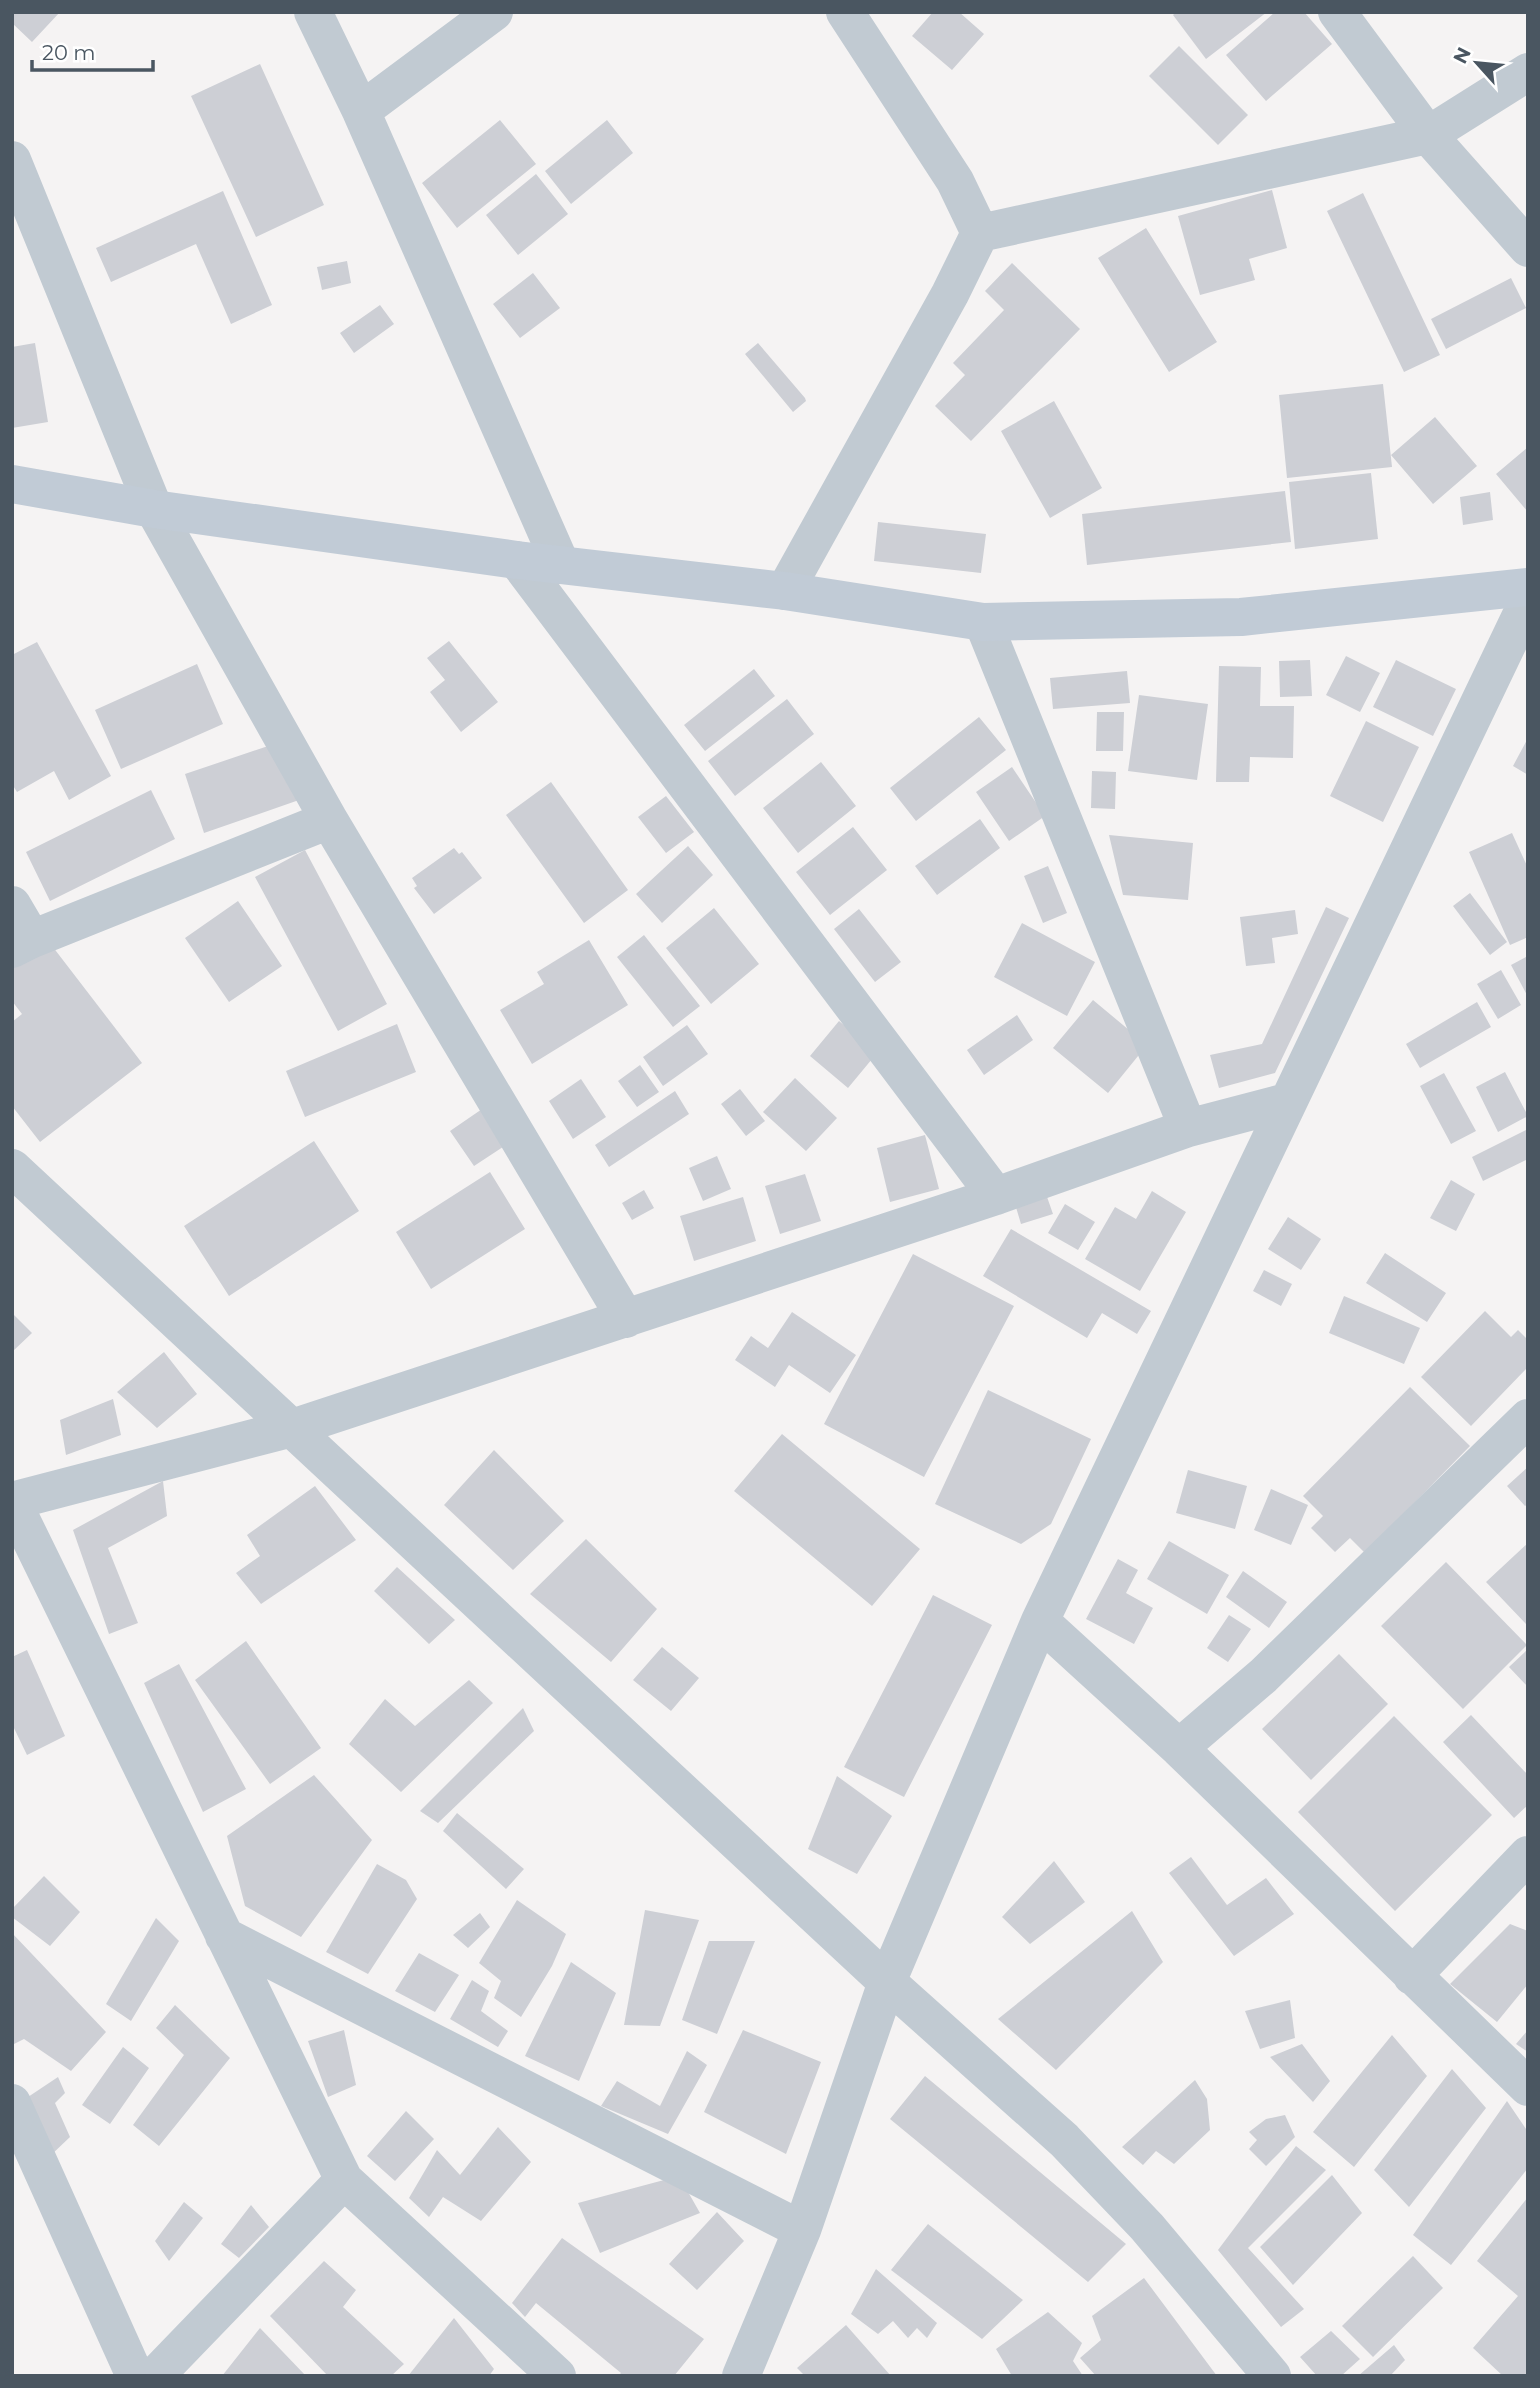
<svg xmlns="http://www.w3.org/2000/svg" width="1540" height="2388" viewBox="0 0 1540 2388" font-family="Montserrat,sans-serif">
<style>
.building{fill:#cdcfd5}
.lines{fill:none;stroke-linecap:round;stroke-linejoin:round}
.street{stroke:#c1cad2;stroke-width:38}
.secondary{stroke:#c1cbd6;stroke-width:38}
</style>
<rect width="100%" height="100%" fill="#f5f3f3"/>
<path class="building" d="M12 12H60L32 42 12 23Z
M933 12H959L984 34 952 70 912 36Z
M1176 12H1267L1206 59 1173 15Z
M1275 12H1304L1332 44 1266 101 1226 55Z
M1179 46 1248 115 1218 145 1149 76Z
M260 64 324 205 256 237 191 96Z
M500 120 536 164 457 228 422 183Z
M607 120 633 153 571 204 545 171Z
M536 174 568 214 518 255 486 215Z
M1272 190 1287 248 1249 259 1255 280 1200 295 1178 216Z
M223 191 272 305 231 324 196 244 111 282 96 248Z
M1363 193 1440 355 1404 372 1327 211Z
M1146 228 1217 342 1169 372 1098 258Z
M347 261 351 283 322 290 317 267Z
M1012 263 1080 329 971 441 935 406 965 375 953 363 1004 310 985 291Z
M533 273 560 308 520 338 493 304Z
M1511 278 1526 308 1446 349 1431 319Z
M380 305 394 324 354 353 340 333Z
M35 343 48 422 12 428V347Z
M758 343 805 398 806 401 793 412 745 354Z
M1383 384 1392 467 1287 478 1279 395Z
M1054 401 1102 488 1050 518 1001 431Z
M1435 417 1477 466 1433 504 1391 455Z
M1528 447V512L1496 474Z
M1371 473 1378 539 1295 549 1289 482Z
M1285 491 1291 542 1087 565 1082 514Z
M1490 492 1493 520 1463 525 1460 497Z
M878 522 986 534 981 573 874 561Z
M449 641 498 702 461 732 430 692 445 680 427 658Z
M37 642 111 776 69 800 54 771 17 792 12 784V655Z
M1346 656 1380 673 1360 712 1326 695Z
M1310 660 1312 696 1280 697 1279 661Z
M1396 660 1456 689 1433 736 1373 707Z
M197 664 223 724 121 769 95 710Z
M1219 666 1261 667 1260 706H1294L1293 758 1250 757 1249 782H1216Z
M754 669 775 696 705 751 684 725Z
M1127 671 1130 703 1053 709 1050 678Z
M1139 695 1208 704 1197 780 1128 771Z
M787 699 814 734 735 796 708 761Z
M1097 712H1124L1123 751H1096Z
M979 717 1006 750 916 821 890 788Z
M1366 721 1419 747 1383 822 1330 796Z
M1528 738V775L1513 766Z
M280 742 299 800 204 833 185 774Z
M821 762 856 806 798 853 763 808Z
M1012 767 1045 816 1009 841 976 792Z
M1092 771 1116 772 1115 809 1091 808Z
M551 782 628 890 584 923 506 815Z
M151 790 175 839 50 901 26 852Z
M666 796 694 832 666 853 638 817Z
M980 819 1000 848 937 895 915 866Z
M853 827 887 870 830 915 796 872Z
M1512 833 1528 868V937L1510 945 1469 852Z
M1109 835 1193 843 1188 900 1123 895Z
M688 846 713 875 662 923 636 894Z
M454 848 459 854 462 852 482 878 434 914 414 888 417 886 412 878Z
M305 850 387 1004 338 1031 255 877Z
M1048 866 1067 913 1043 923 1024 876Z
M1470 893 1507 942 1490 955 1453 906Z
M238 901 282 966 229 1002 185 938Z
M1326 907 1349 918 1275 1073 1219 1088 1210 1055 1262 1044Z
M714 908 759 964 711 1004 666 948Z
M859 909 901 962 875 982 834 929Z
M1295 910 1298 934 1272 938 1275 963 1246 966 1240 917Z
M1022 923 1095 962 1067 1016 994 977Z
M644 935 700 1006 673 1027 617 957Z
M46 938 142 1063 40 1142 12 1106V1022L22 1014 12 1001V964Z
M589 940 628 1005 532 1064 500 1010 544 984 537 972Z
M1528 956V997L1511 965Z
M1501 970 1521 1005 1498 1019 1477 984Z
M1093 1000 1147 1045 1108 1093 1053 1048Z
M1477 1002 1491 1027 1420 1068 1406 1044Z
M1017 1015 1033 1040 984 1075 967 1050Z
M839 1021 877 1053 848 1088 810 1056Z
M397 1024 416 1072 305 1117 286 1071Z
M687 1025 708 1054 663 1086 643 1057Z
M640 1065 659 1092 637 1107 618 1081Z
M1505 1072 1528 1116 1498 1132 1476 1087Z
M1444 1073 1476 1131 1451 1144 1420 1086Z
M795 1078 837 1118 806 1151 763 1112Z
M581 1079 606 1117 573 1139 549 1101Z
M740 1089 765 1121 746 1136 721 1104Z
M675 1091 689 1114 609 1167 595 1145Z
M485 1107 509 1143 474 1166 450 1131Z
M1528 1129V1159L1483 1181 1472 1157Z
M925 1135 939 1189 890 1202 877 1148Z
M314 1141 359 1211 229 1296 184 1226Z
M717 1156 731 1189 703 1201 689 1168Z
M490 1172 525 1229 431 1289 396 1232Z
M805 1174 821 1221 780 1234 765 1186Z
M1451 1180 1475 1194 1456 1231 1430 1218Z
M644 1190 654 1208 632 1220 622 1203Z
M1152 1191 1186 1212 1140 1291 1085 1259 1115 1207 1136 1219Z
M1046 1194 1053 1214 1021 1224 1015 1204Z
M743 1197 756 1241 694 1261 680 1216Z
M1065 1204 1095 1222 1078 1250 1048 1233Z
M1288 1217 1321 1239 1301 1270 1268 1249Z
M1011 1229 1151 1311 1137 1334 1102 1313 1087 1338 983 1276Z
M1385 1253 1446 1293 1427 1322 1366 1283Z
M913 1254 1014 1306 924 1477 824 1424Z
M1264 1270 1292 1284 1281 1306 1253 1291Z
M1344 1296 1420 1328 1404 1364 1329 1333Z
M1485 1311 1511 1337 1518 1330 1528 1340V1371L1526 1369 1471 1426 1421 1377Z
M792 1312 856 1355 830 1393 789 1365 775 1387 735 1360 751 1336 768 1348Z
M12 1313 32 1333 12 1352Z
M164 1352 197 1394 157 1428 117 1392Z
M1410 1387 1470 1446 1365 1553 1350 1538 1335 1552 1311 1528 1323 1516 1303 1496Z
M988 1390 1091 1439 1051 1524 1021 1544 935 1504Z
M113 1399 121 1435 66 1455 60 1420Z
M782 1434 920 1549 872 1606 734 1491Z
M494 1450 564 1521 513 1570 444 1505Z
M1528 1467V1504L1525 1506 1507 1486Z
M1188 1470 1247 1486 1235 1529 1176 1513Z
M163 1481 167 1516 108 1548 138 1623 109 1634 73 1530Z
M315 1486 356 1540 261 1604 236 1573 260 1556 247 1535Z
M1271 1489 1308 1505 1291 1545 1254 1530Z
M586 1539 657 1609 611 1662 530 1594Z
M1169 1541 1229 1575 1207 1614 1147 1579Z
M1528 1543V1623L1526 1624 1486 1582Z
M1118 1559 1138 1570 1126 1593 1153 1608 1134 1644 1086 1619Z
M1446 1562 1527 1645 1463 1709 1381 1626Z
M397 1567 455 1620 429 1644 374 1591Z
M1243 1571 1287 1602 1269 1628 1226 1597Z
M933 1595 992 1625 904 1797 844 1767Z
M1229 1615 1251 1629 1228 1662 1207 1648Z
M246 1641 321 1748 270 1784 195 1680Z
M662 1647 699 1678 671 1711 633 1680Z
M1528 1649V1687L1509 1667Z
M27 1650 65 1736 27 1755 12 1724V1657Z
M1339 1654 1388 1704 1311 1780 1262 1729Z
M179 1664 246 1789 203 1812 144 1683Z
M469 1680 493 1703 401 1792 349 1744 385 1699 415 1726Z
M523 1708 534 1731 438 1823 420 1811Z
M1471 1715 1528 1775V1805L1514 1818 1443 1742Z
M1394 1716 1492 1815 1395 1911 1298 1812Z
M314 1775 372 1840 301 1937 245 1906 227 1836Z
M837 1776 892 1816 857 1874 808 1849Z
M457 1813 524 1869 506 1889 443 1831Z
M1191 1857 1227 1905 1266 1878 1294 1914 1234 1956 1169 1873Z
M1054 1861 1085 1902 1030 1944 1002 1917Z
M377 1864 406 1880 417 1899 368 1974 326 1952Z
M44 1876 80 1912 50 1946 12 1917V1909Z
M517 1900 566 1934 552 1966 521 2017 494 1998 501 1981 479 1963Z
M645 1910 699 1920 660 2026 624 2025Z
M1132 1911 1163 1962 1056 2070 998 2019Z
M480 1913 490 1927 468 1948 453 1935Z
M156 1918 179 1941 131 2021 106 2004Z
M1510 1924 1528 1931V1984L1497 2022 1450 1984Z
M12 1933 106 2032 71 2071 24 2039 14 2044Z
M709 1941H755L717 2034 682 2020Z
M419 1953 459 1975 435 2012 395 1991Z
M571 1962 616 1993 579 2081 525 2056Z
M472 1980 489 1991 481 2011 508 2031 498 2047 450 2019Z
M1290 2000 1295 2038 1260 2049 1245 2011Z
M175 2005 230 2058 159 2146 133 2125 184 2055 156 2028Z
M344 2030 356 2085 328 2097 308 2041Z
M743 2030 821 2062 786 2154 704 2112Z
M1528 2030V2052L1516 2044Z
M1392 2035 1427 2076 1354 2167 1313 2132Z
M1302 2044 1330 2081 1313 2102 1270 2057Z
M123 2047 149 2068 110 2124 82 2105Z
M687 2051 707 2065 668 2134 601 2106 617 2081 660 2106Z
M1452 2069 1486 2108 1409 2207 1374 2170Z
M925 2076 1126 2244 1088 2282 890 2119Z
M58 2077 65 2093 55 2103 70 2137 49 2157 28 2097Z
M1195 2080 1207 2099 1210 2130 1174 2164 1156 2151 1143 2165 1122 2147Z
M1507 2101 1528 2132V2168L1451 2265 1413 2235Z
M406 2111 434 2139 395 2181 367 2156Z
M1285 2115 1295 2137 1266 2166 1249 2149 1257 2140 1249 2132 1266 2119Z
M498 2127 531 2162 481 2221 443 2197 429 2217 409 2198 437 2150 460 2175Z
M1296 2146 1326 2170 1248 2248 1304 2309 1281 2327 1218 2250Z
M1332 2175 1362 2213 1293 2285 1260 2247Z
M679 2176 700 2213 600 2253 578 2203Z
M1528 2197V2375L1503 2376 1473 2348 1518 2296 1477 2261Z
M184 2202 203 2218 169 2261 155 2241Z
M251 2205 269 2227 239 2258 221 2244Z
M717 2212 744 2241 697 2290 669 2264Z
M928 2224 1023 2300 982 2339 891 2270Z
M562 2238 704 2339 674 2376H618L621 2373 536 2303 525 2317 512 2303Z
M1413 2256 1443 2288 1373 2357 1342 2326Z
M324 2261 356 2290 343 2307 404 2364 391 2376H328L270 2316Z
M876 2269 937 2323 927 2338 917 2328 908 2338 893 2321 878 2334 851 2314Z
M1144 2278 1217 2376H1096L1080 2358 1101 2340 1092 2316Z
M1048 2312 1082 2343 1073 2361 1083 2376H1012L996 2349Z
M454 2318 494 2369 489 2376H408Z
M846 2325 891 2376H805L797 2368Z
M260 2328 306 2376H222Z
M1331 2331 1360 2359 1341 2376H1317L1300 2357Z
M1394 2345 1405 2360 1390 2376H1358Z"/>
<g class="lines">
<path class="street" d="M313 12 361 111 561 565
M845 12 955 181 980 233
M1337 12 1428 135 1528 248
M361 111 494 12
M12 160 154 509 329 820 626 1319
M980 233 1428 135 1528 72
M517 560 996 1196
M785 591 950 294 980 233
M983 622 1188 1128
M12 905 32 939 12 949
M32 939 329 820
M12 1168 887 1982 1064 2140 1147 2227 1272 2376
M12 1501 292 1428 996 1196 1188 1128 1287 1102
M12 1501 344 2180 557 2376
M1040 1621 1179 1748 1528 2087
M1179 1748 1263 1676 1528 1418
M224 1936 802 2230
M1412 1976 1528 1855
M12 2103 135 2376
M155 2376 344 2180
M741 2376 802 2230 887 1982 1040 1621 1528 601"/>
<path class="secondary" d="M12 484 154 509 517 560 785 591 983 622 1241 617 1528 587"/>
</g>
<rect width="1540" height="2388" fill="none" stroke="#4a5661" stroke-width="28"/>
<g transform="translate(1477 63) rotate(297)" stroke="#ffffff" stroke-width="5" paint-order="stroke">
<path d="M0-5L12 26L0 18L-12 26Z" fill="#4a5661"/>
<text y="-10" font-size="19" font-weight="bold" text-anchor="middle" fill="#4a5661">N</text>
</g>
<path d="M32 60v10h121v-10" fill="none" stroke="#4a5661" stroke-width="3.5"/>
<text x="42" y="60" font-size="21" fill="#4a5661" stroke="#ffffff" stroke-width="5" paint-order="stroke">20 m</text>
</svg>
